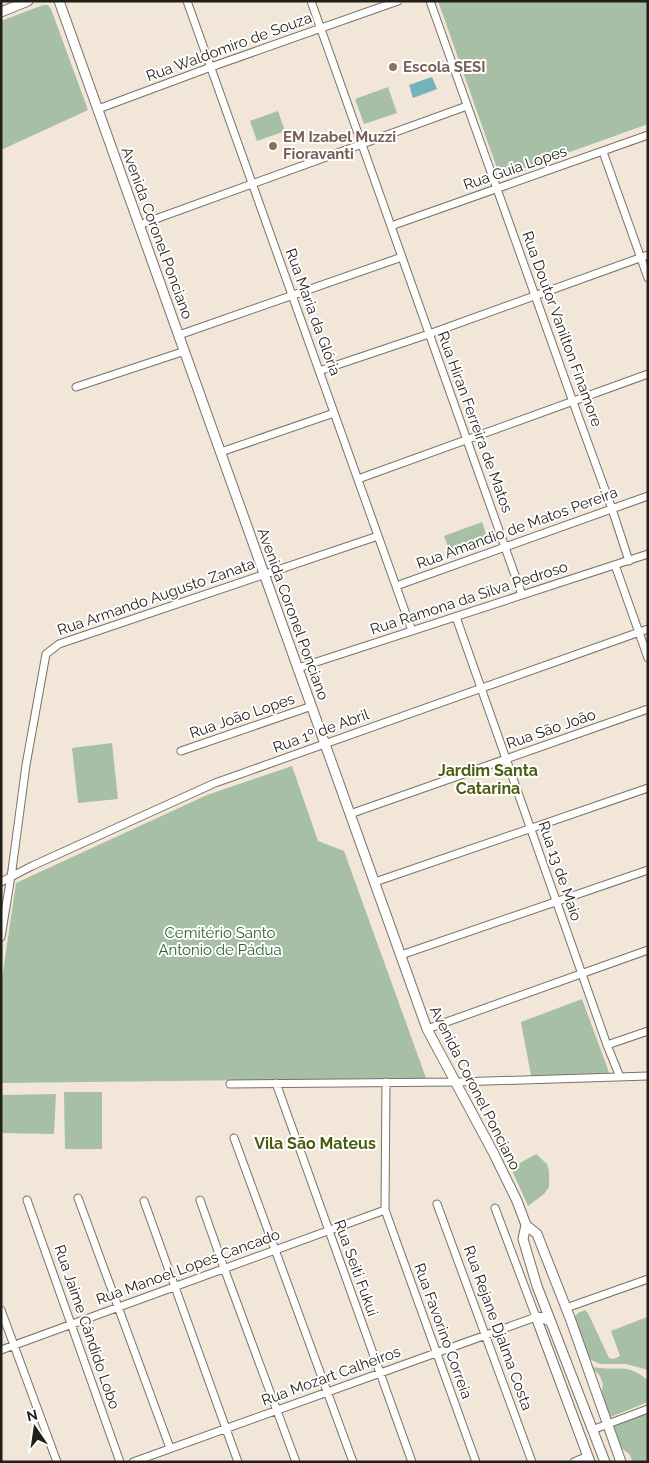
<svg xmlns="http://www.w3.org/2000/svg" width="649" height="1463" viewBox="0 0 649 1463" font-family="Raleway,sans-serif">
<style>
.green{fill:#a7c0a5}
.water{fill:#71b4b9}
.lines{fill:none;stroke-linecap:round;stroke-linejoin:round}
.minor-casing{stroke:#7b7164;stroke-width:9}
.major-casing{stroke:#7b7164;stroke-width:11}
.minor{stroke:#fff;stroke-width:7}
.major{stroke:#fff;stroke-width:9}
.education-dot{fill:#8d6e63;stroke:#fff;stroke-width:2}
.labels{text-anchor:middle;stroke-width:4;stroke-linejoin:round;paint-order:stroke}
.street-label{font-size:15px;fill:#221e19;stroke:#fff}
.education-label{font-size:15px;font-weight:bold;fill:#785e54;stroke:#fff;text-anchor:start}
.park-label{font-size:15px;fill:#2e612d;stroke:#fff}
.neighbourhood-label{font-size:16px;font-weight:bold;fill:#4d5d10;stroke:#fff}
</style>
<rect width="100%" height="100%" fill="#f1e6d7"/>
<path class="green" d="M438 1H648V124L500 177Z
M43 5H48L51 9 88 110 1 150V21Z
M388 87 397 113 364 124 355 99Z
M278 111 285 131 257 141 250 121Z
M482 522 489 543 451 556 444 536Z
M112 743 118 799 78 803 72 748Z
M292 766 318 841 344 851 426 1078 1 1083V986L16 883 207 795Z
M582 999 610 1075 532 1080 521 1023V1022Z
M64 1092H102V1149H65Z
M56 1094 54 1134 1 1133V1095Z
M536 1154 547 1164 549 1171V1187L544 1194 528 1206 511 1168Z
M585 1310 588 1313 609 1358 613 1359 620 1356 611 1331 647 1317 648 1370 626 1364H600L589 1359 583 1349 573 1319 578 1313Z
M593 1367C615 1372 629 1362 648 1381V1402L608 1418 601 1399 603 1384 600 1376 595 1371Z
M648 1413V1459L645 1462H632L630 1455 619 1446 612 1427Z"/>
<path class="water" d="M432 77 437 89 413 98 409 85Z"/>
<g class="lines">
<defs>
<path id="minor" d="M187 1 412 631
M311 1 522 595
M430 1 573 402 612 509 629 561
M98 109 211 67 398 1
M603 152 648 278
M139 225 467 106
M391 226 648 135
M179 335 402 257
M319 371 429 334 648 255
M76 387 185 351
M221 452 334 413
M358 479 648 374
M615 565 648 658
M396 586 648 496
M456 617 607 1045 620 1077
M298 668 648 554
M181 751 312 706
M350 814 648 709
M1 882 32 866 215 783 648 629
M375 882 648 788
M1 937 12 870 26 765 46 654 59 644 378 536
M401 955 648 870
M427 1029 648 950
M607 1045 648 1031
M386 1082 385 1210 476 1462
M276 1083 412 1462
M230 1084 457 1082 648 1076
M234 1138 353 1462
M78 1198 170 1448
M27 1200 120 1462
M200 1200 224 1268 296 1462
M144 1201 238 1462
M437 1204 532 1462
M566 1308 648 1279
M1 1310 57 1462
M1 1350 385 1210
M592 1430 648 1409
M133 1462 536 1317 495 1208
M574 1462 588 1456"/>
<path id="major" d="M59 1 427 1029 494 1154 517 1201 526 1225 537 1234 570 1318 621 1462
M1 12 28 1
M526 1225 523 1239 537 1286 605 1462
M551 1322 544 1318 536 1317 590 1462"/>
</defs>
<use href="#minor" class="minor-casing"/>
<use href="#major" class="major-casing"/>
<use href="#minor" class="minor"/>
<use href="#major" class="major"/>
</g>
<g class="education-dot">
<circle cx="393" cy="67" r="5"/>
<circle cx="273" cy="146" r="5"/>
</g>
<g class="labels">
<g class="street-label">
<text transform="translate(229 47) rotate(-20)" y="5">Rua Waldomiro de Souza</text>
<text transform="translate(515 168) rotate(-19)" y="5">Rua Guia Lopes</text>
<text transform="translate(157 233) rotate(70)" y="5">Avenida Coronel Ponciano</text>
<text transform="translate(313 312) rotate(70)" y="5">Rua Maria da Glória</text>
<text transform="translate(562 329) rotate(70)" y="5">Rua Doutor Vanilton Finamore</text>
<text transform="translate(475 422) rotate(70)" y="5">Rua Hiran Ferreira de Matos</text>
<text transform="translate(517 528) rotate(-20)" y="5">Rua Amandio de Matos Pereira</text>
<text transform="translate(156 597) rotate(-19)" y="5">Rua Armando Augusto Zanata</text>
<text transform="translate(469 598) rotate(-18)" y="5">Rua Ramona da Silva Pedroso</text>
<text transform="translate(293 614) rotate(70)" y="5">Avenida Coronel Ponciano</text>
<text transform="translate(242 716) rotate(-19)" y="5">Rua João Lopes</text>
<text transform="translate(551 729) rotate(-19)" y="5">Rua São João</text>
<text transform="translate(321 731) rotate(-20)" y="5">Rua 1º de Abril</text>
<text transform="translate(560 871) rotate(71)" y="5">Rua 13 de Maio</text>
<text transform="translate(475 1088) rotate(63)" y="5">Avenida Coronel Ponciano</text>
<text transform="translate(188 1267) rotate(-20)" y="5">Rua Manoel Lopes Cancado</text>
<text transform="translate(356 1268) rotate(70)" y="5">Rua Seiti Fukui</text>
<text transform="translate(87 1327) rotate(71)" y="5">Rua Jaime Cândido Lobo</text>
<text transform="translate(498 1328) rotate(70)" y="5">Rua Rejane Djalma Costa</text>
<text transform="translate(443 1331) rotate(70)" y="5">Rua Favorino Correia</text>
<text transform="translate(331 1376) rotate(-20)" y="5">Rua Mozart Calheiros</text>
</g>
<g class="education-label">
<text x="403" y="72">Escola SESI</text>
<text x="283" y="142">EM Izabel Muzzi<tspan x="283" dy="17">Fioravanti</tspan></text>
</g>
<g class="park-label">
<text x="220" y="938">Cemitério Santo<tspan x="220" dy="17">Antonio de Pádua</tspan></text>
</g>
<g class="neighbourhood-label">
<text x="488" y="776">Jardim Santa<tspan x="488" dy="18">Catarina</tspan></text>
<text x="315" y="1149">Vila São Mateus</text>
</g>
</g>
<rect width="649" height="1463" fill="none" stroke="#221e19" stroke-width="5"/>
<g transform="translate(35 1428) rotate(347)" stroke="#ffffff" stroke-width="4" paint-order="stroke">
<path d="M0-4L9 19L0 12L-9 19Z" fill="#221e19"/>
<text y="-8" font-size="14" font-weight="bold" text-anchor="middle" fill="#221e19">N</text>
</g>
</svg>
